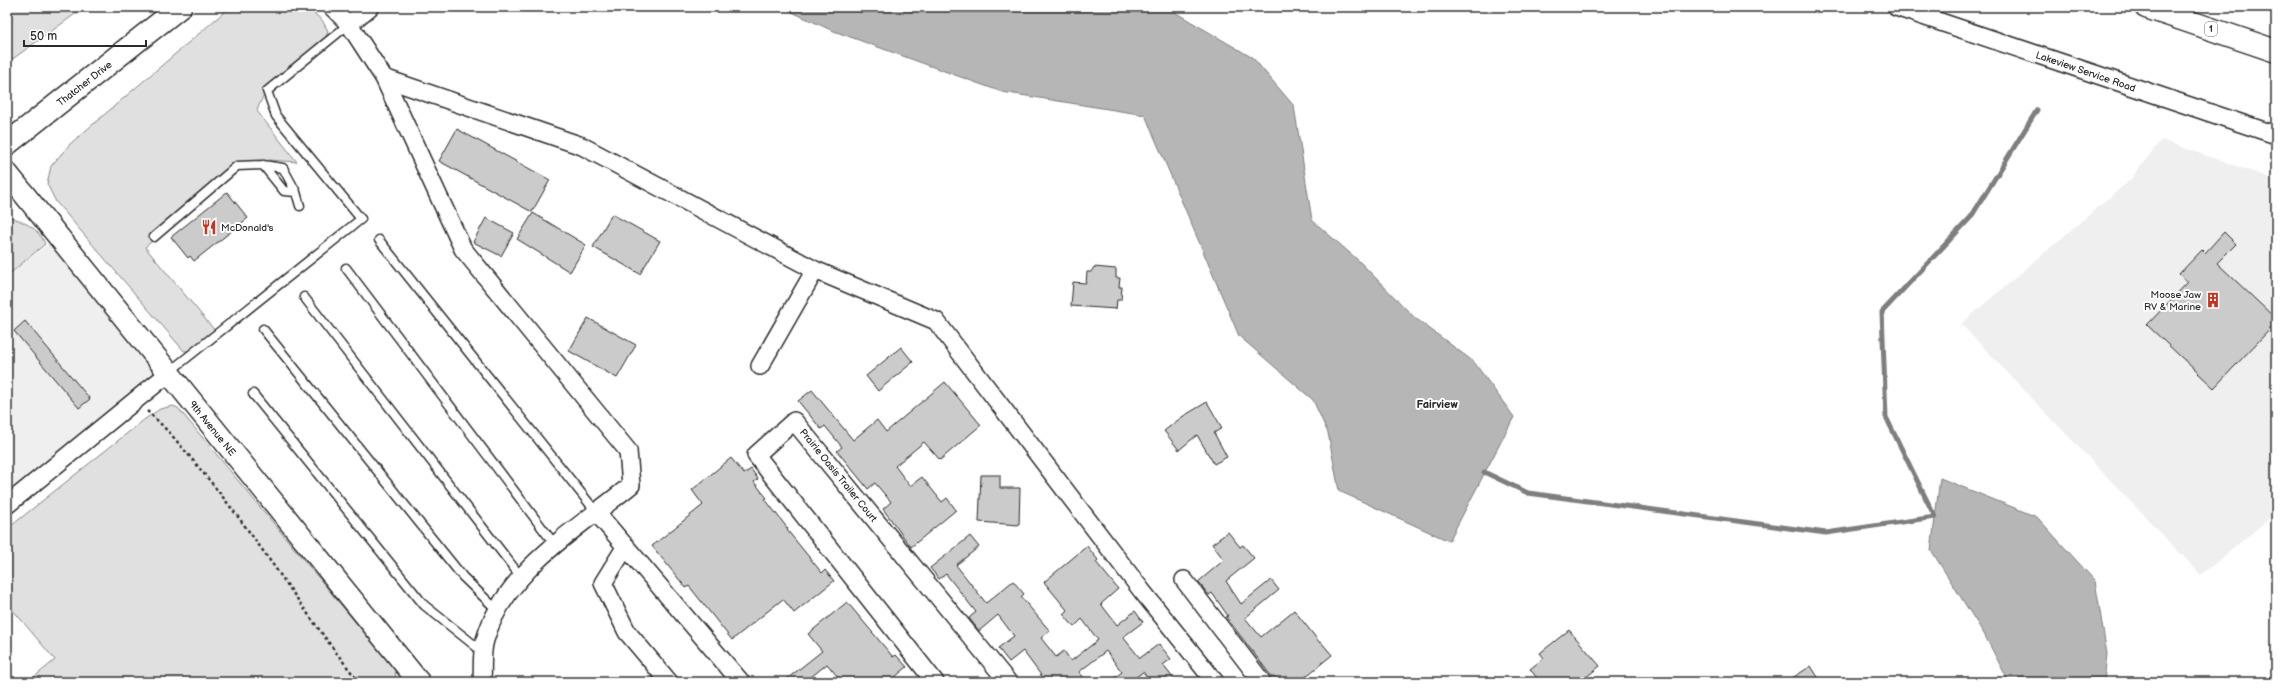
<svg xmlns="http://www.w3.org/2000/svg" width="2283" height="689" viewBox="0 0 2283 689" font-family="'Balsamiq Sans',sans-serif">
<style>
.built{fill:#efefef}
.green{fill:#e0e0e0;stroke:#868686}
.water{fill:#b6b6b6;stroke:#7e7e7e}
.lines{fill:none;stroke-linecap:round;stroke-linejoin:round}
.stream{stroke:#7e7e7e;stroke-width:5}
.building{fill:#cbcbcb;stroke:#2b2b2b}
.service-casing{stroke:#2b2b2b;stroke-width:11}
.minor-casing{stroke:#2b2b2b;stroke-width:20}
.tertiary-casing{stroke:#2b2b2b;stroke-width:24}
.secondary-casing{stroke:#2b2b2b;stroke-width:25}
.trunk-casing{stroke:#2b2b2b;stroke-width:25}
.path{stroke:#2b2b2b;stroke-width:2.5;stroke-dasharray:3 3;stroke-linecap:butt}
.service{stroke:#fff;stroke-width:8}
.minor{stroke:#fff;stroke-width:17}
.tertiary{stroke:#fff;stroke-width:21}
.secondary{stroke:#fff;stroke-width:22}
.trunk{stroke:#fff;stroke-width:22}
.labels{text-anchor:middle;stroke-width:4;stroke-linejoin:round;paint-order:stroke}
.shield{fill:#fff;stroke:#6b6b6b;stroke-width:1}
.shield-label{font-size:9px;font-weight:bold;fill:#2b2b2b}
.street-label{font-size:10px;fill:#2b2b2b;stroke:#fff}
.poi-label{font-size:10px;fill:#2b2b2b;stroke:#fff;text-anchor:start}
.neighbourhood-label{font-size:11px;font-weight:bold;fill:#2b2b2b;stroke:#fff}
</style>
<rect width="100%" height="100%" fill="#fff"/>
<filter id="ink" filterUnits="userSpaceOnUse"><feTurbulence type="fractalNoise" baseFrequency=".025" numOctaves="2"/><feDisplacementMap in="SourceGraphic" scale="8" xChannelSelector="R" yChannelSelector="G"/><feConvolveMatrix kernelMatrix="1 2 1 2 8 2 1 2 1" color-interpolation-filters="sRGB"/></filter>
<g filter="url(#ink)">
<path class="built" d="M2161 140 2276 180V513L2201 575 1961 324 2131 179Z
M58 236 169 373 7 504V276Z"/>
<path class="green" d="M7 7H85L7 63Z
M230 7H306L322 20 328 31 325 40C300 61 266 80 257 111L297 162 270 160 241 169 145 247 216 332 190 351H184L56 202 47 184 51 166 70 144Z
M7 216C23 221 39 228 45 244L7 276Z
M173 406 178 408 395 670 396 682H28L55 660 7 603V529L145 419 160 409Z"/>
<path class="water" d="M781 7H1166L1253 58 1294 106 1312 220 1359 261 1414 317 1474 362 1514 417 1449 541 1339 491 1328 433 1313 400 1239 336 1145 115 1002 92 831 30Z
M1940 478 2037 517 2095 581 2107 654 2104 682H2009L1984 634 1931 550Z"/>
<g class="lines">
<path class="stream" d="M1484 472 1528 493 1826 533 1935 517 1886 417 1882 312 1971 217 2037 110"/>
</g>
<path class="building" d="M457 129 550 180 532 212 439 161Z
M227 192 248 218 194 261 190 256 188 258 171 237Z
M533 213 586 245 570 272 517 239Z
M612 214 660 241 640 274 593 247Z
M486 218 514 233 501 256 473 242Z
M2224 232 2236 244 2217 263 2276 319V323L2214 388 2147 325 2188 282 2179 274 2202 250 2205 253Z
M1094 267 1116 269V278H1120L1119 287H1122L1121 300H1117L1116 309 1071 306 1073 282 1086 283 1087 272H1091Z
M588 318 636 345 617 378 569 351Z
M25 321 90 399 79 408 14 331Z
M901 347 913 362 878 391 866 376Z
M945 382 981 425 940 460 924 442 895 466 910 486 922 477 942 502 947 498 956 510 911 547 883 509 891 502 875 483 868 489 837 451 842 447 825 426 821 429 798 401 812 390 853 440 877 420 886 432Z
M1207 402 1222 428 1214 433 1227 457 1214 464 1197 435 1179 450 1164 431 1182 417Z
M731 458 744 474 751 469 758 479 754 482 767 498 765 499 788 529 787 530 822 573 825 570 834 581 794 613 783 599 732 640 689 586 686 588 652 546 703 505 692 490Z
M981 475H1000V488H1020L1019 525 979 522Z
M1228 532 1240 547 1243 545 1254 558 1226 581 1241 604 1271 580 1279 590 1245 618 1261 637 1294 610 1320 643 1321 642 1332 655 1299 682H1279L1274 676 1272 677 1226 617 1228 616 1212 593 1209 595 1198 582 1224 560 1212 544Z
M970 536 979 547 956 565 986 603 1013 581 1024 594 1021 597 1050 631 1041 638 1056 657 1064 651 1071 661 1098 640 1082 619 1074 627 1063 614 1067 610 1044 582 1087 546 1098 560 1096 562 1118 589 1101 604 1117 625 1135 611 1143 622 1123 637 1140 658 1159 644 1171 659 1163 665 1176 682H1151L1143 672 1129 682H1109L1122 672 1106 651 1079 672 1088 682H1046L1023 651 1009 662 998 648 1014 636 998 615 979 631 969 618 976 612 946 574 939 579 930 568Z
M847 602 893 657 896 655 907 667 889 682H842L827 664 805 682H783L822 651 808 634Z
M1569 630 1600 666 1580 682H1540L1530 669 1544 658 1540 653Z
M1811 666 1821 682H1786Z"/>
<g class="lines">
<defs>
<path id="service" d="M263 165 284 191 296 192
M154 237 237 166 263 165 283 168 296 192 300 206
M379 240 597 513
M346 268 555 545
M304 297 521 577
M263 329 463 577 497 610
M169 372 361 219 276 116 267 91 349 24
M253 394 424 605 483 652"/>
<path id="minor" d="M332 7 349 24 384 78 463 249 628 451 631 485C578 529 505 570 485 640 481 652 483 669 482 682
M1896 7 2276 135
M349 24 370 7
M384 78 582 146 815 270 936 321 1142 591 1215 682
M760 366 815 270
M7 505 169 373
M597 513 741 682
M626 546 603 583 627 632 669 682
M1184 580 1262 682
M935 682 756 455 794 421 1008 682"/>
<path id="tertiary" d="M7 173 419 682"/>
<path id="secondary" d="M7 144 180 7"/>
<path id="trunk" d="M2146 7 2276 51"/>
</defs>
<use href="#service" class="service-casing"/>
<use href="#minor" class="minor-casing"/>
<use href="#tertiary" class="tertiary-casing"/>
<use href="#secondary" class="secondary-casing"/>
<use href="#trunk" class="trunk-casing"/>
<path class="path" d="M147 411C171 432 190 457 210 481 263 546 307 617 359 682"/>
<use href="#service" class="service"/>
<use href="#minor" class="minor"/>
<use href="#tertiary" class="tertiary"/>
<use href="#secondary" class="secondary"/>
<use href="#trunk" class="trunk"/>
</g>
</g>
<defs>
<symbol id="restaurant-bare" viewBox="-9 -9 18 18"><path d="M-5-6h1v4h1v-4h1v4h1v-4h1v5L-1.5 .5V6h-2V.5L-5-1ZM5-6V6H3V1.5H1.5Q1.5-4 5-6Z" fill="#c8321e" stroke="#fff" stroke-width="2.5" paint-order="stroke"/></symbol>
<symbol id="building-bare" viewBox="-9 -9 18 18"><path d="M-4-6H4V6H1V3H-1V6H-4ZM-2.5-4.3h1.7v1.8h-1.7ZM.8-4.3h1.7v1.8H.8ZM-2.5-1h1.7V.8h-1.7ZM.8-1h1.7V.8H.8Z" fill="#c8321e" stroke="#fff" stroke-width="2.5" paint-order="stroke"/></symbol>
</defs>
<g fill-rule="evenodd">
<use href="#restaurant-bare" x="198" y="216" width="22" height="22"/>
<use href="#building-bare" x="2202" y="289" width="22" height="22"/>
</g>
<g class="labels">
<rect class="shield" x="2205" y="22" width="12" height="14" rx="3"/>
<g class="shield-label">
<text x="2211" y="32">1</text>
</g>
<g class="street-label">
<text transform="translate(2086 71) rotate(19)" y="4">Lakeview Service Road</text>
<text transform="translate(84 83) rotate(-38)" y="4">Thatcher Drive</text>
<text transform="translate(213 428) rotate(51)" y="4">9th Avenue NE</text>
<text transform="translate(839 475) rotate(51)" y="4">Prairie Oasis Trailer Court</text>
</g>
<g class="poi-label">
<text x="221" y="231">McDonald's</text>
<text x="2201" y="298" text-anchor="end">Moose Jaw<tspan x="2201" dy="12">RV &amp; Marine</tspan></text>
</g>
<g class="neighbourhood-label">
<text x="1437" y="408">Fairview</text>
</g>
</g>
<rect width="2283" height="689" fill="none" stroke="#fff" stroke-width="24"/>
<rect x="12" y="12" width="2259" height="665" fill="none" stroke="#2b2b2b" stroke-width="1.5" filter="url(#ink)"/>
<path d="M24 40v6h122v-6" fill="none" stroke="#2b2b2b" stroke-width="2"/>
<text x="30" y="40" font-size="12" fill="#2b2b2b" stroke="#ffffff" stroke-width="3" paint-order="stroke">50 m</text>
</svg>
